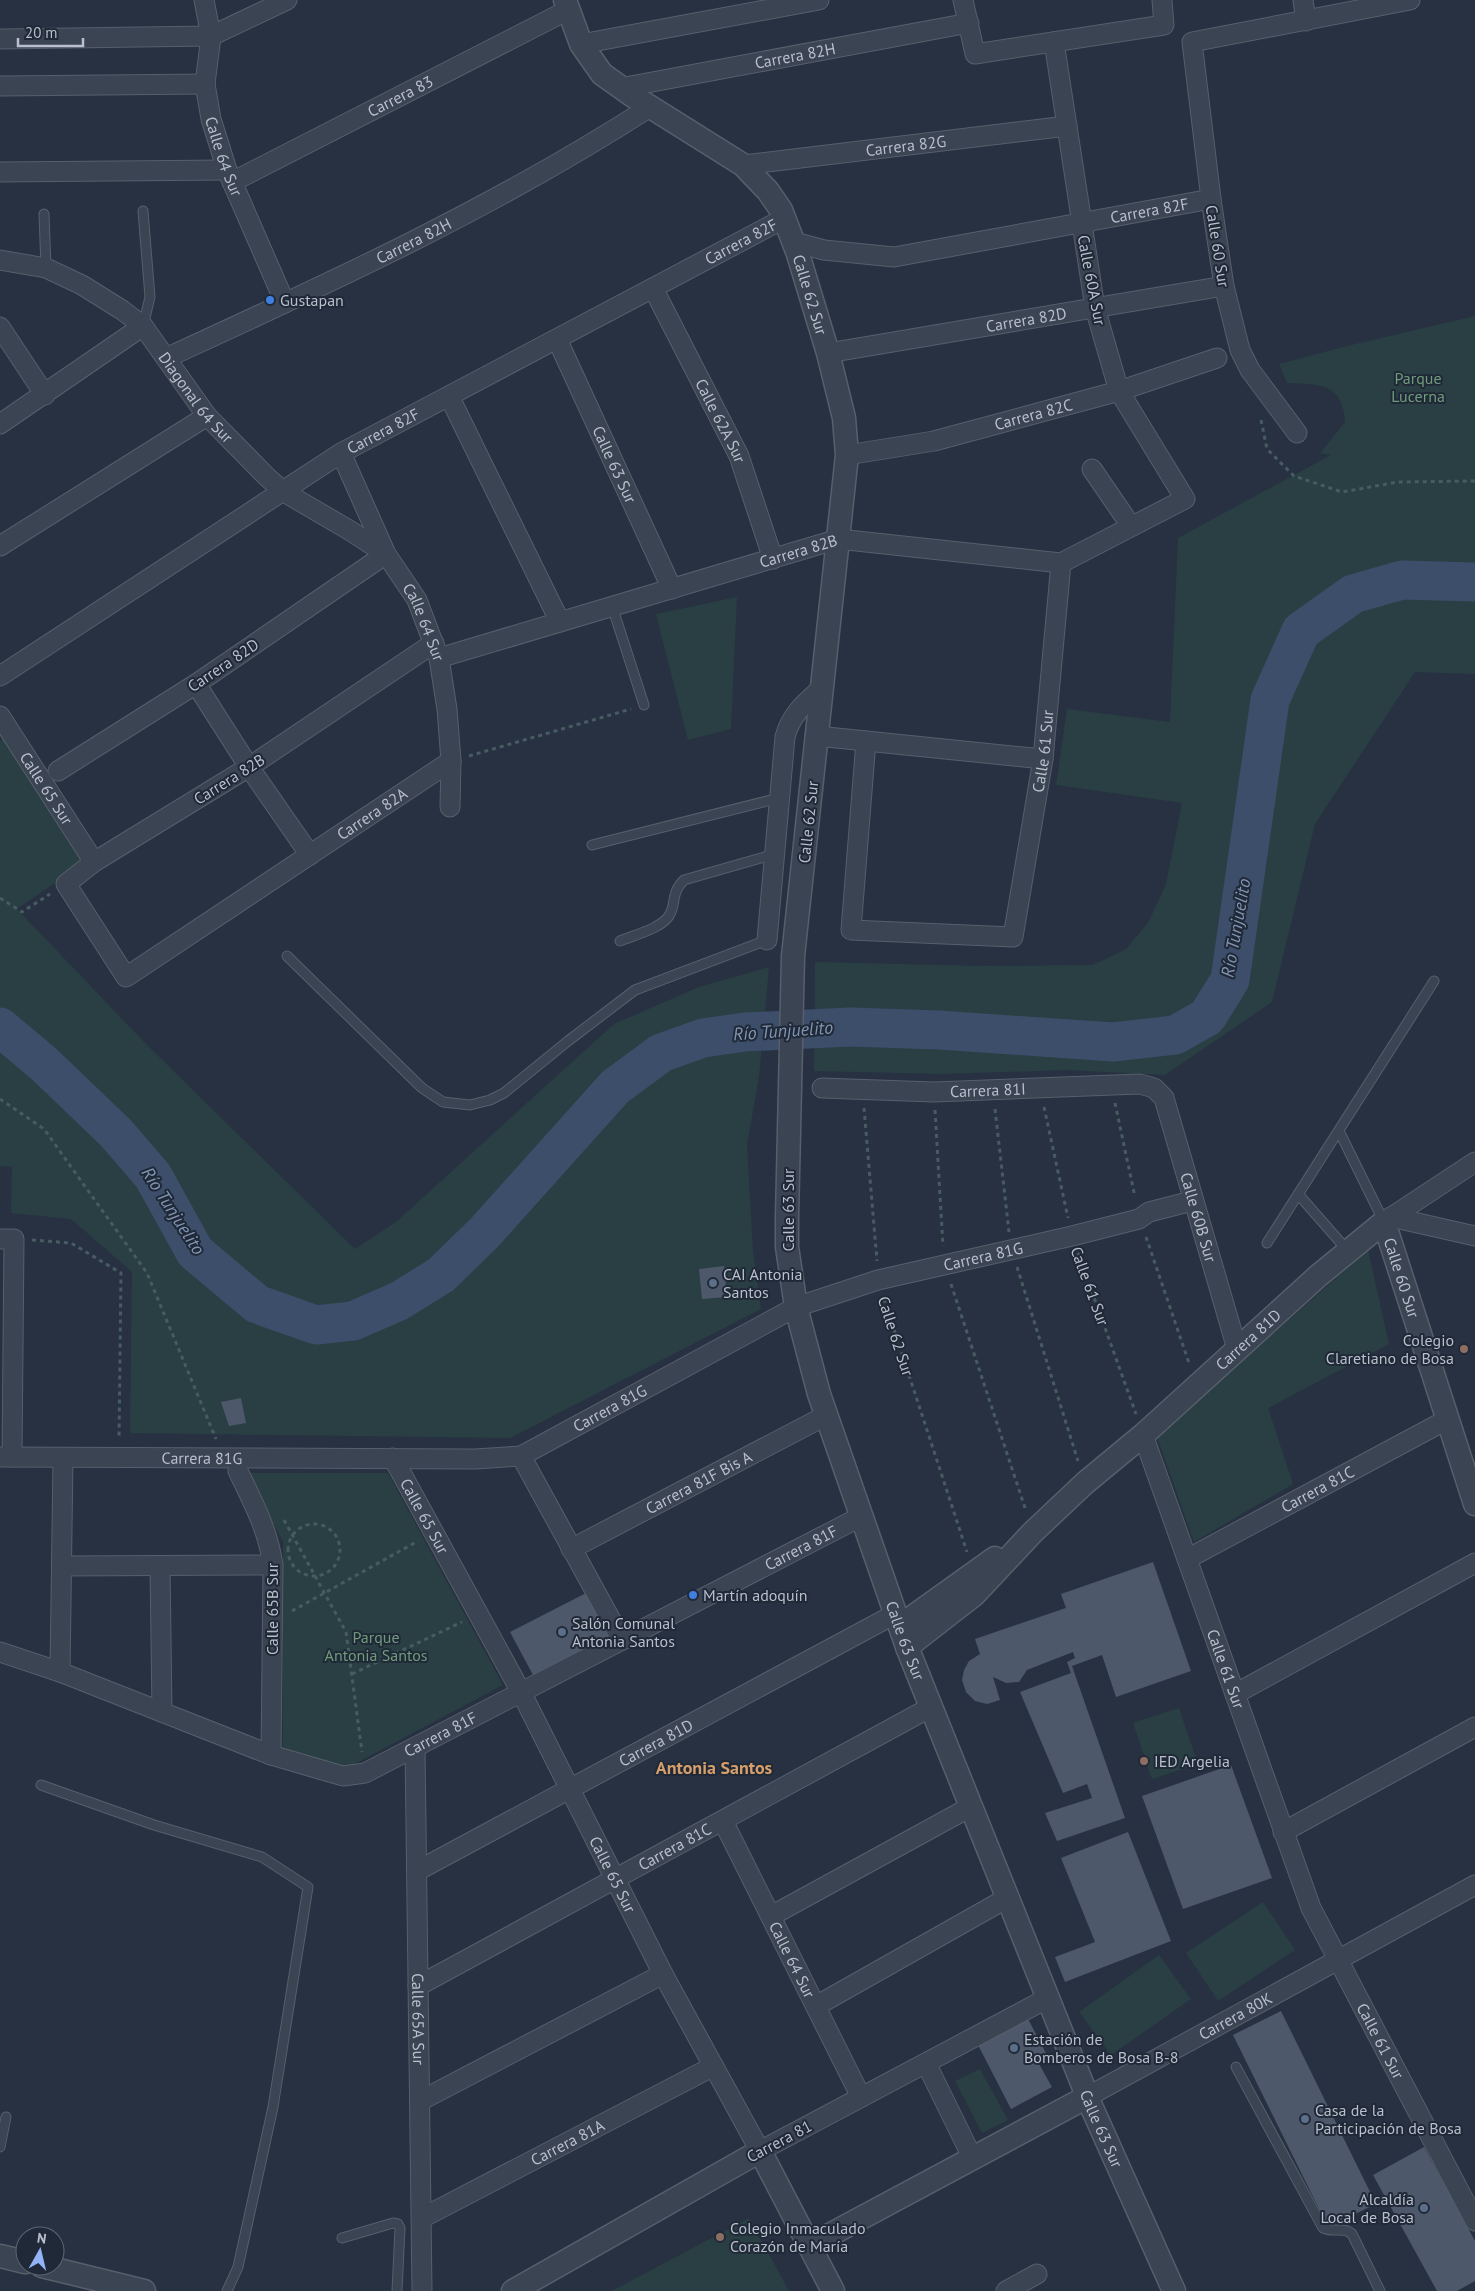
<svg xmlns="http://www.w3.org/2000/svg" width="1475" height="2291" viewBox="0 0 1475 2291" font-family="'PT Sans',sans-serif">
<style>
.green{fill:#293f43}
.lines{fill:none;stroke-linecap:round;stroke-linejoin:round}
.river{stroke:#3d4e6b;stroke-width:39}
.building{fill:#4e586b}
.service-casing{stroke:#575f6c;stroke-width:11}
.minor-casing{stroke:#575f6c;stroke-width:21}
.tertiary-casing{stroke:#575f6c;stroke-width:25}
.path{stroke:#475c60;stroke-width:3;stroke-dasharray:4 4;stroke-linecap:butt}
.service{stroke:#3b4452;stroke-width:9}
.minor{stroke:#3b4452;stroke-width:19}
.tertiary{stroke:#3b4452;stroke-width:22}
.shop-dot{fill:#3f7fe0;stroke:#202937;stroke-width:2}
.service-dot{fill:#5c6f8a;stroke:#202937;stroke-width:2}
.education-dot{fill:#8d6e63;stroke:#202937;stroke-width:2}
.labels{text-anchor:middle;stroke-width:4;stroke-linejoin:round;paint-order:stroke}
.street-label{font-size:16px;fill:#b9bfcc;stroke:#202937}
.poi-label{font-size:16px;fill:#b9bfcc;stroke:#202937;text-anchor:start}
.park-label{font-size:16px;fill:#709c7c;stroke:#202937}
.water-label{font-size:18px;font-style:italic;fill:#8094b2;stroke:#202937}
.neighbourhood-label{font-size:18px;font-weight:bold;fill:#d59e6a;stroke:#202937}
</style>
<rect width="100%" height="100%" fill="#273142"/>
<path class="green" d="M1475 316V674L1415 672 1315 824 1272 1002 1165 1075 1066 1070 943 1074 814 1071 815 962 986 966 1093 965 1126 949 1148 923 1166 884 1182 803 1056 785 1067 709 1170 722 1178 538 1331 455 1320 453 1345 422C1343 383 1319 384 1287 383L1279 364 1347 346Z
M737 597 731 729 688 740 656 614Z
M5 738 83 864 17 909 146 1044 355 1249 396 1222 614 1024 699 987 769 967 759 1077 747 1145 753 1251 761 1309 510 1438 130 1433 132 1272 71 1219 11 1213 12 1167 0 1166V741Z
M1368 1250 1389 1344 1268 1408 1293 1484 1194 1542 1157 1437Z
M248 1473H388L503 1685 347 1768 283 1749V1542Z
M1179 1708 1198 1764 1152 1779 1133 1723Z
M1263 1902 1295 1950 1218 2001 1186 1953Z
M1159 1955 1191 1999 1111 2055 1079 2012Z
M980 2069 1008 2120 982 2133 955 2081Z
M749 2218 789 2291H612Z"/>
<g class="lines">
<path class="river" d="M0 1027 44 1064 116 1133 153 1176 195 1252 257 1304 316 1325 353 1321 399 1301 441 1275 485 1232 615 1087 661 1053 703 1038 745 1032 850 1027 939 1030 1113 1042 1175 1035 1207 1017 1230 980 1270 700 1301 631 1353 594 1402 580 1475 582"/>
</g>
<path class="building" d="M724 1266 727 1297 702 1299 699 1269Z
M241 1398 246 1423 229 1426 221 1402Z
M1153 1562 1191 1671 1116 1697 1102 1655 1072 1666 1125 1818 1057 1841 1045 1813 1092 1798 1087 1784 1063 1793 1020 1692 1071 1673 1067 1662 1075 1658 1073 1652 1027 1670 1019 1682 1006 1683 993 1677 1000 1700 987 1704 975 1701 966 1692 962 1680 964 1670 969 1661 980 1654 975 1639 1066 1608 1061 1594Z
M592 1590 614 1633 533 1675 510 1632Z
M1231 1765 1272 1878 1183 1909 1142 1796Z
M1128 1832 1171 1941 1065 1982 1055 1957 1095 1942 1061 1858Z
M1281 2011 1376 2204 1328 2227 1233 2035Z
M1027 2017 1049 2059 1039 2064 1052 2087 1011 2109 977 2043Z
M1424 2147 1475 2241V2281L1457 2291H1437L1373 2175Z"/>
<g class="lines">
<defs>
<path id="service" d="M143 211 150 297 143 326
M44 214 46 268
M612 606 644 705
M592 845 779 798
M620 941C634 935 660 929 669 916 677 903 670 894 684 880L775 854
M287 956 422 1088 443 1102 470 1105 490 1100 504 1093 568 1041 635 990 767 940
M1339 1131 1384 1222
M1298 1194 1348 1251
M1267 1243 1434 981
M41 1785 154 1825 262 1857 308 1887 273 2107 238 2267 227 2291
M1236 2067 1323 2228C1333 2233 1344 2226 1352 2234L1380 2291
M0 2147 6 2117
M342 2238 393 2223 398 2224 400 2228 397 2291"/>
<g id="minor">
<path id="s1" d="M204 0 211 36 205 84 211 119 227 170 285 303"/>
<path d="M963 0 975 54 1164 25 1162 0"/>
<path d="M1303 0 1306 21"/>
<path d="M0 39 211 36 287 0"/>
<path d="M581 44 819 0"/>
<path d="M0 86 205 84"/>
<path id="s2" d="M620 88 969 23"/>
<path id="s3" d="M743 165 1067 126"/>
<path d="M0 172 227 170"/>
<path id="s4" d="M232 182 568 10"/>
<path id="s5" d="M794 242 824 250 894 257 1211 199"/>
<path id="s6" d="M0 260 46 268 82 285 122 310 143 326 207 416 267 477 284 492 349 530 386 554 196 684 58 771"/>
<path id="s7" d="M653 288 739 456 773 559"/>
<path d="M0 327 45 395"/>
<path id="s8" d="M557 339 672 589"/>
<path id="s9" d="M828 353 1224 286"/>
<path id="s10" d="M166 358C332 282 497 206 650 107"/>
<path d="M449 396 560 622"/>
<path d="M0 424 143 326"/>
<path d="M1297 433 1250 370 1240 350 1224 286 1211 199 1192 42 1410 0"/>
<path id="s11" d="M341 453 386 554 417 600 439 658 447 709 451 761 450 807"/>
<path id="s12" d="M847 455 934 441 1119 391 1217 358"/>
<path d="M1092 469 1131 526"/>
<path d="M0 546 207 416"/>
<path id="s13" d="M434 643 249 767 94 862 66 884 126 977 451 761"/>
<path id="s14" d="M439 658 838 539 1061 563 1185 499 1119 391 1095 308 1054 42"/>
<path id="s15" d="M0 676 341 453 785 218"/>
<path d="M196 684 249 767 310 855"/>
<path id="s16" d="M0 716 94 862"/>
<path d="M817 736 1043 759"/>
<path id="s17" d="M866 741 851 930 1013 937 1043 759 1061 563"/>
<path d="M767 940 785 737C791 714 805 703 822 688"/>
<path id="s18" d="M822 1088 934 1092 1140 1084 1154 1088 1164 1098 1237 1349"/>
<path d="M1391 1217 1475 1236"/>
<path d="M1384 1222 1475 1162"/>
<path d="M0 1239H14L12 1457"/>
<path id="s19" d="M1143 1435 1311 1908 1475 2221"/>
<path d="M521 1456 622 1640"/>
<path id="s20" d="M0 1457 475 1459 521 1456 796 1307 878 1280 1072 1236 1139 1219 1149 1212 1192 1201"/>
<path id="s21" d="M393 1458 521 1692 663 1974 760 2151 1048 1998"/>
<path d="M238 1471C253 1502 268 1530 273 1565L271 1755"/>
<path id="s22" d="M571 1549 825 1416"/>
<path id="s23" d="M1187 1559 1448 1419"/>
<path d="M63 1566 273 1565"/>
<path d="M160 1566 162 1712"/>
<path id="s24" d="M0 1652 60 1672 271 1755 343 1776 365 1773 860 1517"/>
<path d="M60 1672 63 1458"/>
<path d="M1235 1694 1475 1563"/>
<path id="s25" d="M415 1748 422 2291"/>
<path id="s26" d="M723 1821 861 2097"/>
<path d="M1283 1832 1475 1727"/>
<path id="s27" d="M417 1871 895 1614"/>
<path d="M771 1916 972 1806"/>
<path id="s28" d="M418 1986 931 1707"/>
<path d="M816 2006 1009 1897"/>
<path d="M926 2063 973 2159"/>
<path id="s29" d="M1087 2097 1475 1885"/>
<path d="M420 2101 663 1974"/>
<path id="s30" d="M422 2218 712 2067"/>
<path d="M1006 2291 1037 2274"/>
</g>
<g id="tertiary">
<path id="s31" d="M565 0 581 44 602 74 633 96 743 165 768 191 781 210 798 254 828 353 844 418 847 455 793 956 787 1218V1247L796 1307 819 1394 907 1647 1092 2108 1174 2291"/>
<path d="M900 1626 995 1558"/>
<path id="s32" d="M907 1647 974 1595 1033 1532 1085 1483 1143 1435 1318 1276 1384 1222 1475 1504"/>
<path d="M809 2246 1087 2097"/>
<path d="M0 2256 25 2262"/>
<path d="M42 2266 144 2291"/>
<path d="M513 2291 760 2151 833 2291"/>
</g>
</defs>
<use href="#service" class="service-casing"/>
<use href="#minor" class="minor-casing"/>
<use href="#tertiary" class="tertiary-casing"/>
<path class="path" d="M1261 420 1267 449 1294 476 1342 492 1398 482 1475 481
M469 756 631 709
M0 898 22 912 50 894
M0 1099 44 1129 147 1273 216 1439
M1115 1103 1135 1197
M1044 1107 1068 1218
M864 1108 877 1261
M995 1109 1009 1232
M935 1110 943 1246
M1146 1237 1189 1363
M32 1240 71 1243 121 1273 119 1439
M1078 1253 1136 1414
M1017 1267 1078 1461
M951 1284 1026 1511
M884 1299 967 1552
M284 1520 346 1632 362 1752
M288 1550a26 26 0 1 1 52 0a26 26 0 1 1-52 0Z
M292 1611 418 1541
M352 1674 462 1622"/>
<use href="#service" class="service"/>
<use href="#minor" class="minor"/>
<use href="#tertiary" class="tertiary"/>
</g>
<g class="shop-dot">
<circle cx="270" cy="300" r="5"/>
<circle cx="693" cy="1595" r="5"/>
</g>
<g class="service-dot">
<circle cx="713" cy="1283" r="5"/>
<circle cx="562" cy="1632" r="5"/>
<circle cx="1014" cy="2048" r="5"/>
<circle cx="1305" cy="2119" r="5"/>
<circle cx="1424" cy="2208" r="5"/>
</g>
<g class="education-dot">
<circle cx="1464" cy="1349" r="5"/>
<circle cx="1144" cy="1761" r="5"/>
<circle cx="720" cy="2237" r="5"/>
</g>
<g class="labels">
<g class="street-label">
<text dy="6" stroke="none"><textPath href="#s2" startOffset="178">Carrera 82H</textPath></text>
<text dy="6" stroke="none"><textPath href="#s4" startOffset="189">Carrera 83</textPath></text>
<text dy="6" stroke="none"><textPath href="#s3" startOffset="164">Carrera 82G</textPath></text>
<text dy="6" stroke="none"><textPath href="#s1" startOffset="160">Calle 64 Sur</textPath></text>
<text dy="6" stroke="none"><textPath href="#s5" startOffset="361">Carrera 82F</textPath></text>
<text dy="6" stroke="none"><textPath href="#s10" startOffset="274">Carrera 82H</textPath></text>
<text dy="6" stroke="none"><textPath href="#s15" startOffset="860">Carrera 82F</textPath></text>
<text transform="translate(1218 246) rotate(81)" y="6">Calle 60 Sur</text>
<text transform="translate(1092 280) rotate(79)" y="6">Calle 60A Sur</text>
<text dy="6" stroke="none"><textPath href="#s31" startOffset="400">Calle 62 Sur</textPath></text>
<text dy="6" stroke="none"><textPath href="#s9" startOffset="201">Carrera 82D</textPath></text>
<text dy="6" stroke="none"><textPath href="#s6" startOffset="249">Diagonal 64 Sur</textPath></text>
<text dy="6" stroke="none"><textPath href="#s12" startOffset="191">Carrera 82C</textPath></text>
<text dy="6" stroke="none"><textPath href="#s7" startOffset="149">Calle 62A Sur</textPath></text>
<text dy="6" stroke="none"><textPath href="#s15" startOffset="455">Carrera 82F</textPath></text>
<text dy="6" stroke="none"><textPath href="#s8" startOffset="138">Calle 63 Sur</textPath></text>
<text dy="6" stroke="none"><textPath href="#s14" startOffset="375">Carrera 82B</textPath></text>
<text dy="6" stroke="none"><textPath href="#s11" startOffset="189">Calle 64 Sur</textPath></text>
<text transform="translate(223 665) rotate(-34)" y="6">Carrera 82D</text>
<text dy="6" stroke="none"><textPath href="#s17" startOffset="540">Calle 61 Sur</textPath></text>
<text transform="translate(229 779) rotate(-32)" y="6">Carrera 82B</text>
<text dy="6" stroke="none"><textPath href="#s16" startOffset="86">Calle 65 Sur</textPath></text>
<text dy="6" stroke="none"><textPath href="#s13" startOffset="846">Carrera 82A</textPath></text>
<text transform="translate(808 822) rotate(-84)" y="6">Calle 62 Sur</text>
<text dy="6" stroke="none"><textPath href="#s18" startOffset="166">Carrera 81I</textPath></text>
<text transform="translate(788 1210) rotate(-90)" y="6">Calle 63 Sur</text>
<text dy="6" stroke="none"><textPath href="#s18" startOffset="471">Calle 60B Sur</textPath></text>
<text dy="6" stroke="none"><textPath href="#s20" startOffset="1028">Carrera 81G</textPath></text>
<text dy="6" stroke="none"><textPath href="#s32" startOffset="698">Calle 60 Sur</textPath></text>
<text transform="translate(1090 1286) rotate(70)" y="6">Calle 61 Sur</text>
<text transform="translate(896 1336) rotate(72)" y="6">Calle 62 Sur</text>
<text dy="6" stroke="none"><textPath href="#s32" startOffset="460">Carrera 81D</textPath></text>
<text dy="6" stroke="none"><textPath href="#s20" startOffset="622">Carrera 81G</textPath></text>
<text dy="6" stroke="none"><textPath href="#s20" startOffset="202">Carrera 81G</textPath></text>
<text dy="6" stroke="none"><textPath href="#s22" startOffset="144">Carrera 81F Bis A</textPath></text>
<text dy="6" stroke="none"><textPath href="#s23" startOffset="148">Carrera 81C</textPath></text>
<text dy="6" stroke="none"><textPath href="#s21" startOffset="66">Calle 65 Sur</textPath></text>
<text dy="6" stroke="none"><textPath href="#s24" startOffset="878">Carrera 81F</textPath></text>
<text transform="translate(272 1609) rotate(-90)" y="6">Calle 65B Sur</text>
<text dy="6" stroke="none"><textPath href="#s31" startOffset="1772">Calle 63 Sur</textPath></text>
<text dy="6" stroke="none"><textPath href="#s19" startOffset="248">Calle 61 Sur</textPath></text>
<text dy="6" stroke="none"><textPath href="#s24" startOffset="472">Carrera 81F</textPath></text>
<text dy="6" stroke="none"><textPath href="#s27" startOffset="271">Carrera 81D</textPath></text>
<text dy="6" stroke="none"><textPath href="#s28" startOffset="292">Carrera 81C</textPath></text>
<text dy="6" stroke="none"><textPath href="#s21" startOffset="471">Calle 65 Sur</textPath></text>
<text dy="6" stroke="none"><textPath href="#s26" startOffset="155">Calle 64 Sur</textPath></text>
<text dy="6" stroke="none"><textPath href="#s29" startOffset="169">Carrera 80K</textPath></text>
<text dy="6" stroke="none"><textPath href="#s25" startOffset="271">Calle 65A Sur</textPath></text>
<text dy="6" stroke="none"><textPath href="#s19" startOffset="652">Calle 61 Sur</textPath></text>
<text dy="6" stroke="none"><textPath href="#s31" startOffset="2298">Calle 63 Sur</textPath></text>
<text transform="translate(779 2141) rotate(-28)" y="6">Carrera 81</text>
<text dy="6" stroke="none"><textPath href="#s30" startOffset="164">Carrera 81A</textPath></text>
</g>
<g class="poi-label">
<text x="280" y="306">Gustapan</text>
<text x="723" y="1280">CAI Antonia<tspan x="723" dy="18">Santos</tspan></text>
<text x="1454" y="1346" text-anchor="end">Colegio<tspan x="1454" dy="18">Claretiano de Bosa</tspan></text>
<text x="703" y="1601">Martín adoquín</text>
<text x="572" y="1629">Salón Comunal<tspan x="572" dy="18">Antonia Santos</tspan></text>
<text x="1154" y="1767">IED Argelia</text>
<text x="1024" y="2045">Estación de<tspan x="1024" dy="18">Bomberos de Bosa B-8</tspan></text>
<text x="1315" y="2116">Casa de la<tspan x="1315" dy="18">Participación de Bosa</tspan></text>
<text x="1414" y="2205" text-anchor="end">Alcaldía<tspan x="1414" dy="18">Local de Bosa</tspan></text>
<text x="730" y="2234">Colegio Inmaculado<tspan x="730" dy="18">Corazón de María</tspan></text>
</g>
<g class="park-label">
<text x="1418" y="384">Parque<tspan x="1418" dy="18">Lucerna</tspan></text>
<text x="376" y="1643">Parque<tspan x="376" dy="18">Antonia Santos</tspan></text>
</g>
<g class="water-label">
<text transform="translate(1236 928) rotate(-80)" y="6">Río Tunjuelito</text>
<text transform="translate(783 1031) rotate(-4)" y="6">Río Tunjuelito</text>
<text transform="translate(173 1211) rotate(57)" y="6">Río Tunjuelito</text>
</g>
<g class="neighbourhood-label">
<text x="714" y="1774">Antonia Santos</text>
</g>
</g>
<g transform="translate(40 2251) rotate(8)"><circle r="24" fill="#202937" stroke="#5d6573"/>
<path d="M0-4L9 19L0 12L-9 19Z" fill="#92b4f7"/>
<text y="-8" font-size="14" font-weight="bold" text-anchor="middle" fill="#b9bfcc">N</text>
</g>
<path d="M18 38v8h65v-8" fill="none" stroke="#b9bfcc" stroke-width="2.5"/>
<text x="25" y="38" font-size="15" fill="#b9bfcc" stroke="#202937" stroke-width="4" paint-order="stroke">20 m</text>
</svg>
